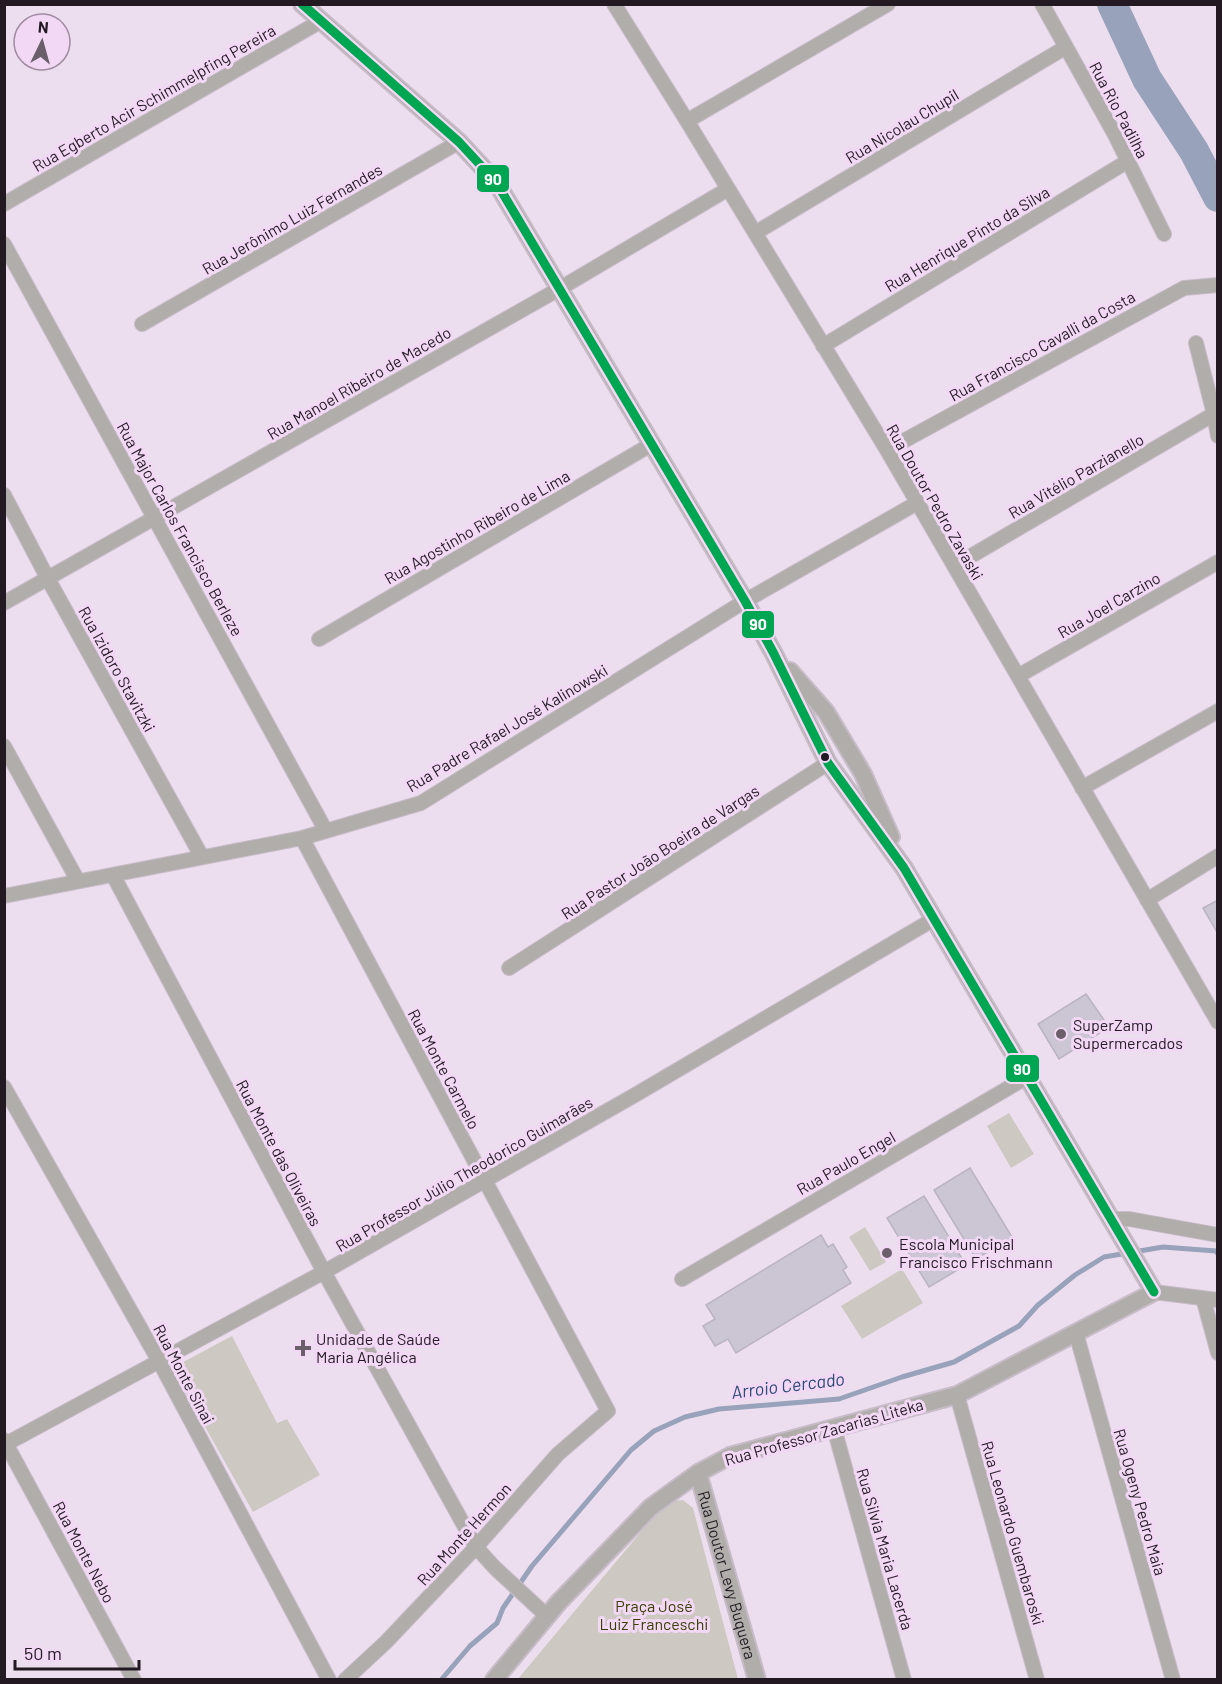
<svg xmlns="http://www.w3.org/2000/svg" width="1222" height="1684" viewBox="0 0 1222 1684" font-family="Barlow,sans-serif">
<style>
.green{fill:#cdc9c2}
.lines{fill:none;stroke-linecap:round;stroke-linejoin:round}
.stream{stroke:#98a2ba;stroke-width:5}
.river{stroke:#98a2ba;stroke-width:30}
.building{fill:#ccc5d3;stroke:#bab3c1;stroke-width:1.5}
.minor-casing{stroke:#c8bcc9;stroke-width:16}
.tertiary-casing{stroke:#c8bcc9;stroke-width:20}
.minor{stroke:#b1adab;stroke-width:14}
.tertiary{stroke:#b1adab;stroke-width:16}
.bus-1-casing{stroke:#f2d8f5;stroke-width:14}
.bus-1{stroke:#00a651;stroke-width:9}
.bus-dot{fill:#221923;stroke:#f2d8f5;stroke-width:2}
.poi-dot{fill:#695e6a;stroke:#f2d8f5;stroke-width:2}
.labels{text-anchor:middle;stroke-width:6;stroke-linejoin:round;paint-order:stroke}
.street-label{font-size:16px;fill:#221923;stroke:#f2d8f5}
.poi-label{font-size:16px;fill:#221923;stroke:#f2d8f5;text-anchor:start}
.park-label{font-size:16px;fill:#393e00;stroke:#f2d8f5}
.water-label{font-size:18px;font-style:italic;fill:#2b4b74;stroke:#f2d8f5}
.line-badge{stroke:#f2d8f5;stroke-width:2}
.badge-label{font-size:16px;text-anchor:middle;font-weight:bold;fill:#fff}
</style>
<rect width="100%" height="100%" fill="#eddeef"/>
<path class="green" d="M1009 1113 1034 1154 1011 1168 987 1126Z
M865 1227 886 1262 870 1271 849 1237Z
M902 1269 923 1303 862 1339 841 1306Z
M232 1336 277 1423 287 1419 320 1475 253 1512 172 1368Z
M683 1500 693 1508 738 1679 517 1680 660 1509 671 1501Z"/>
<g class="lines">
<path class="stream" d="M441 1680 470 1646 497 1623 503 1608 532 1566 631 1450 654 1431 685 1417 719 1409 839 1399 902 1377 954 1362 1019 1326 1038 1305 1075 1275 1104 1257 1163 1247 1216 1251 1218 1254"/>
<path class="river" d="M1112 4 1147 79 1194 151 1218 197"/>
</g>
<path class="building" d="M1218 900V934L1203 908Z
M1086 994 1109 1027 1059 1059 1038 1024Z
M970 1168 1012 1237 976 1259 934 1190Z
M924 1196 966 1265 929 1287 887 1218Z
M821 1235 828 1247 833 1244 847 1267 843 1270 851 1283 736 1353 728 1339 715 1346 703 1326 715 1319 706 1305Z"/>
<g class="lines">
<defs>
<path id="minor" d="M614 4 687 121 887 450 1218 1022
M1042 4 1114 133 1164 234
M687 121 888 4
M4 204 321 21
M755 233 1066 47
M4 244 326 831
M142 324 459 142
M1196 343 1214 414 1218 436
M823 346 1128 161
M887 450 1184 288 1218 285
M4 495 48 579 202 857
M954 566 1214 414
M4 603 559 289 728 189
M319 639 652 444
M1018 676 1218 562
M4 746 78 881
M1082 788 1218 711
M302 838 608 1411 558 1454 476 1547 386 1642 345 1680
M113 875 324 1272 476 1547 495 1568 547 1616
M4 896 302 838 421 803 745 601 917 503
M1147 900 1218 856
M509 968 828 763
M4 1087 159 1361 329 1680
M1111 1219H1129L1218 1235
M682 1279 1027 1077
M1154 1292 1218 1300
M1203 1298 1218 1353
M1076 1333 1173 1680
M957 1395 1037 1680
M834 1428 904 1680
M4 1440 134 1680
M4 1445 324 1272 635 1095 934 919"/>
<g id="tertiary">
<path d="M302 4 459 142 496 182 745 601 773 652 828 763 904 868 1154 1292 957 1395 730 1456 698 1473 651 1507 558 1603 494 1680"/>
<path d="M790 671 826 712 863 774 891 837"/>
<path id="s1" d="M698 1473 757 1680"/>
</g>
</defs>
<use href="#minor" class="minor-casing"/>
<use href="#tertiary" class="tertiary-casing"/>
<use href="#minor" class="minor"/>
<use href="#tertiary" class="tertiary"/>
<defs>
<path id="bus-1" d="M302 4 459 142 496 182 745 601 773 652 828 763 904 868 1154 1292"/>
</defs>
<use href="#bus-1" class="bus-1-casing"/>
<use href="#bus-1" class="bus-1"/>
</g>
<circle class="bus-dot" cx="825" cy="757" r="5"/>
<g class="poi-dot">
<circle cx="1061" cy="1034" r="6"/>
<circle cx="887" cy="1253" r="6"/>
<path d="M300 1339h6v6h6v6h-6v6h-6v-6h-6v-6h6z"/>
</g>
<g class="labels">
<g class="street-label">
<text transform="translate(154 98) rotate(-30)" y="6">Rua Egberto Acir Schimmelpfing Pereira</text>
<text transform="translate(1119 110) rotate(62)" y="6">Rua Rio Padilha</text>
<text transform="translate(902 126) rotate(-31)" y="6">Rua Nicolau Chupil</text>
<text transform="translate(292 219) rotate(-30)" y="6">Rua Jerônimo Luiz Fernandes</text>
<text transform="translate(967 239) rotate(-31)" y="6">Rua Henrique Pinto da Silva</text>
<text transform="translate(1042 346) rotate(-29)" y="6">Rua Francisco Cavalli da Costa</text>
<text transform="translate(359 383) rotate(-30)" y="6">Rua Manoel Ribeiro de Macedo</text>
<text transform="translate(1076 476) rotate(-30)" y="6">Rua Vitélio Parzianello</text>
<text transform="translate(935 502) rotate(60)" y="6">Rua Doutor Pedro Zavaski</text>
<text transform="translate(477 527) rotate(-30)" y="6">Rua Agostinho Ribeiro de Lima</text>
<text transform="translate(180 529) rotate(61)" y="6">Rua Major Carlos Francisco Berleze</text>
<text transform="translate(1109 605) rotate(-30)" y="6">Rua Joel Carzino</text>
<text transform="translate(117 669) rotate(61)" y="6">Rua Izidoro Stavitzki</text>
<text transform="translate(507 728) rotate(-31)" y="6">Rua Padre Rafael José Kalinowski</text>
<text transform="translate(660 852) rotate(-33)" y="6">Rua Pastor João Boeira de Vargas</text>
<text transform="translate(444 1069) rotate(62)" y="6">Rua Monte Carmelo</text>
<text transform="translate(279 1153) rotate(62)" y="6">Rua Monte das Oliveiras</text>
<text transform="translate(846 1163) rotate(-30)" y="6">Rua Paulo Engel</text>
<text transform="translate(464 1174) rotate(-30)" y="6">Rua Professor Júlio Theodorico Guimarães</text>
<text transform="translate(184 1374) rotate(62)" y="6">Rua Monte Sinai</text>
<text transform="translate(824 1432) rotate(-16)" y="6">Rua Professor Zacarias Liteka</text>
<text transform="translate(1140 1502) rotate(74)" y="6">Rua Ogeny Pedro Maia</text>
<text transform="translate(1013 1533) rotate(74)" y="6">Rua Leonardo Guembaroski</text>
<text transform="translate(464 1534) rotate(-48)" y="6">Rua Monte Hermon</text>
<text transform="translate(885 1549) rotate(74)" y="6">Rua Silvia Maria Lacerda</text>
<text transform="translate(84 1552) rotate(62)" y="6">Rua Monte Nebo</text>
<text dy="6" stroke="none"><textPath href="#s1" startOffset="106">Rua Doutor Levy Buquera</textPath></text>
</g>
<g class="poi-label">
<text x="1073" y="1031">SuperZamp<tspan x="1073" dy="18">Supermercados</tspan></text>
<text x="899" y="1250">Escola Municipal<tspan x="899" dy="18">Francisco Frischmann</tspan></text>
<text x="316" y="1345">Unidade de Saúde<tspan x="316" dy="18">Maria Angélica</tspan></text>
</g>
<g class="park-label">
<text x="654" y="1612">Praça José<tspan x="654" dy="18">Luiz Franceschi</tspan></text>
</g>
<g class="water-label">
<text transform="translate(788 1386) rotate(-7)" y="6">Arroio Cercado</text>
</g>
</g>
<g class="line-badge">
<rect x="476" y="164" width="34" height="29" rx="6" fill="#00a651"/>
<rect x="741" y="610" width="34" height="29" rx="6" fill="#00a651"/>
<rect x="1005" y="1054" width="35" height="29" rx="6" fill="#00a651"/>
</g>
<g class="badge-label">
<text x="493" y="185">90</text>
<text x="758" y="630">90</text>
<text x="1022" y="1075">90</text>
</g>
<rect width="1222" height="1684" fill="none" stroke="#221923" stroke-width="12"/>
<g transform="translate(42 42) rotate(5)"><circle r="28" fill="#f2d8f5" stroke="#9f8ca1" stroke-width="1.5"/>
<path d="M0-4.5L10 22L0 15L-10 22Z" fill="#695e6a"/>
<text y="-9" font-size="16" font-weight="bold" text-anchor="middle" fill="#221923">N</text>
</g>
<path d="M15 1660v9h124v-9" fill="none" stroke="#221923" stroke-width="3"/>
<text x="24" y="1660" font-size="18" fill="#221923" stroke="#f2d8f5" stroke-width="4.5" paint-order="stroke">50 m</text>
</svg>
